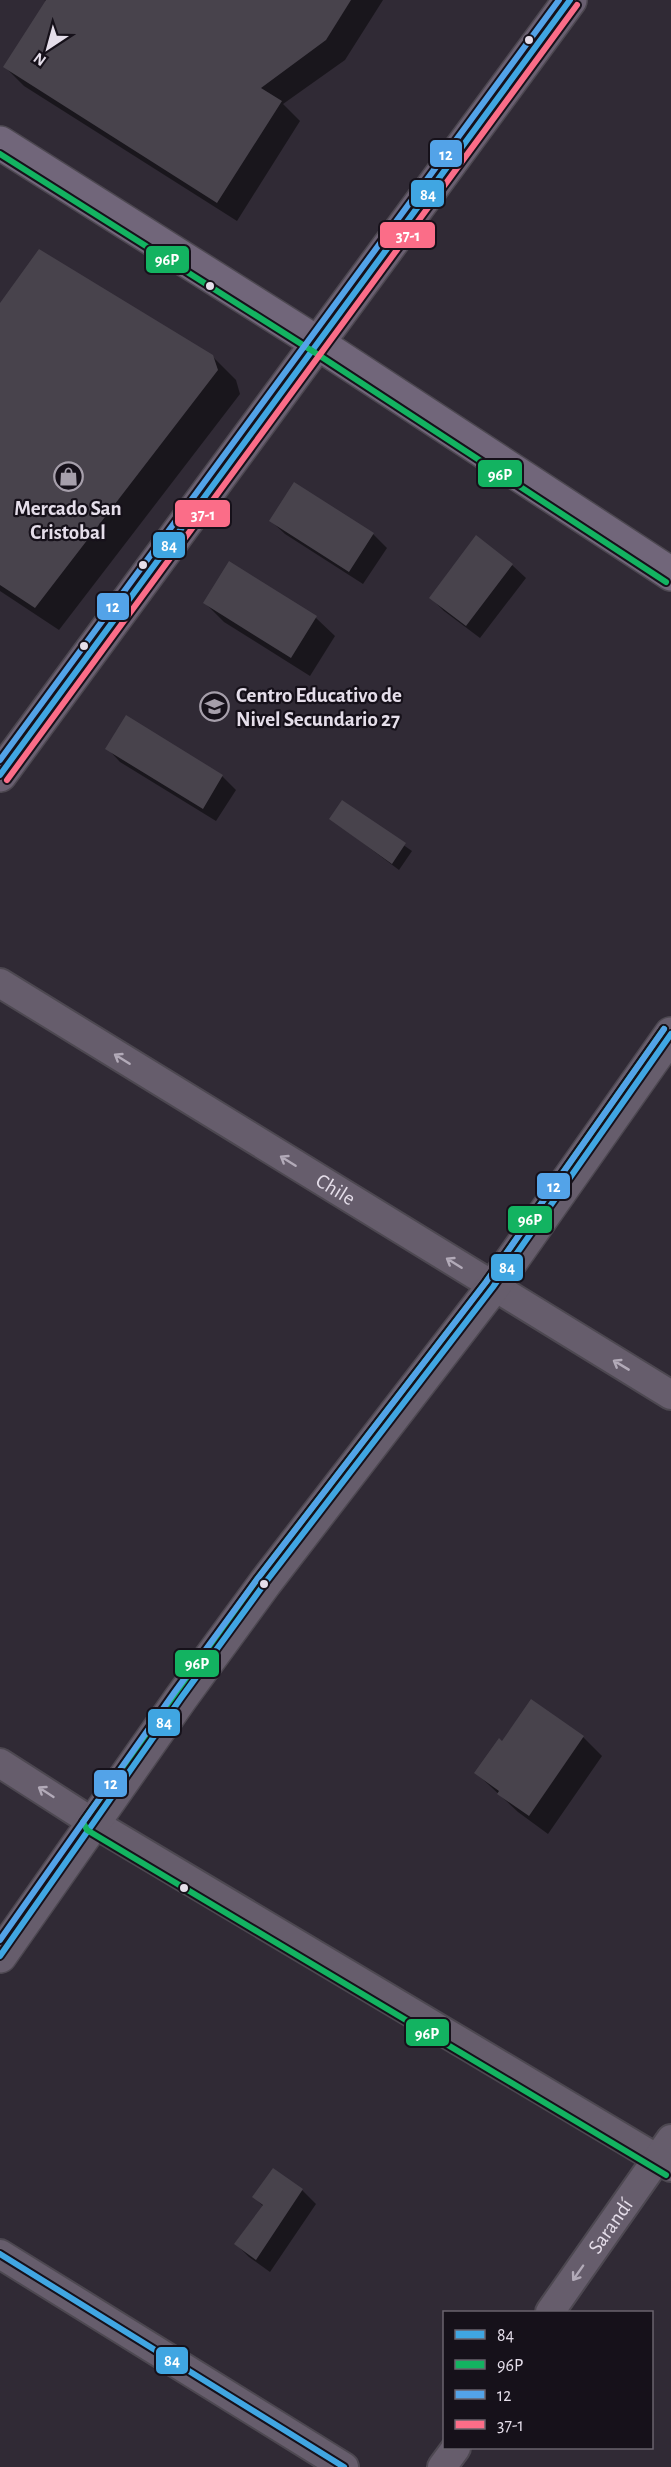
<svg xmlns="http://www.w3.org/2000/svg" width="671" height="2467" viewBox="0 0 671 2467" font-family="'Alegreya Sans',sans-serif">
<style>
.shadow{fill:#0007}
.building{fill:#48434c}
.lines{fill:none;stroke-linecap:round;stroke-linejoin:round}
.minor-casing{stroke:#4d4851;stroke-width:32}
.tertiary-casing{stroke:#4d4851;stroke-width:36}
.secondary-casing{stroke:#4d4851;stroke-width:36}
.primary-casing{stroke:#4d4851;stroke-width:36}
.minor{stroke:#665d6c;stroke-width:28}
.tertiary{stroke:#665d6c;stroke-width:33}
.secondary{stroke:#695f70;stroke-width:33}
.primary{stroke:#71667a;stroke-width:33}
.bus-1-casing{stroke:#16111a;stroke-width:10}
.bus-2-casing{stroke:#16111a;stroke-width:10}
.bus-3-casing{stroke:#16111a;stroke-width:10}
.bus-4-casing{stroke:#16111a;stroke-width:10}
.bus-1{stroke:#40a6e2;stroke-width:6}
.bus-2{stroke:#13b361;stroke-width:6}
.bus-3{stroke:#53a3e8;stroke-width:6}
.bus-4{stroke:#fb6d88;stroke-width:6}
.oneway{stroke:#b2aab8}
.bus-dot{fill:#e5deea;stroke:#16111a;stroke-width:2}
.labels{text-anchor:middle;stroke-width:4.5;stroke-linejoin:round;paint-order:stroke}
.poi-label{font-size:21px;font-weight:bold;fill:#e5deea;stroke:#16111a}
.street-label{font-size:21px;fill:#e5deea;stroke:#16111a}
.line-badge{stroke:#16111a;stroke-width:2}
.badge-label{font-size:16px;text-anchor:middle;font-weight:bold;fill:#fff}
</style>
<rect width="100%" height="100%" fill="#302a35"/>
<path class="shadow" d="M44 0H383L345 60 283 104 300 121 237 221 24 86 5 67 47 1Z
M0 306 212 356 236 380 240 394 59 630 0 591Z
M271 521 373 534 387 548 363 584 285 534Z
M512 565 526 578 480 638 444 611 431 598Z
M205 603 316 618 335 636 310 676 224 622Z
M126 717 222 776 236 790 216 821 120 762 107 748Z
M343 803 412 851 399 870 331 819Z
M532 1701 583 1737 602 1756 548 1834 518 1812 476 1773 502 1743Z
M302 2190 316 2204 270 2272 249 2257 236 2244 263 2206 254 2197Z"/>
<path class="building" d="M46 0H351L326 40 261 88 282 101 217 203 3 67Z
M39 249 213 355 218 370 35 608 0 585V303Z
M294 482 374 533 349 572 269 521Z
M476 535 513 564 466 626 429 598Z
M229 561 317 616 291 658 203 603Z
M126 715 223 775 203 809 105 749Z
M342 800 406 843 392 864 329 819Z
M531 1699 584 1736 529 1816 497 1794 499 1791 474 1773 499 1738 502 1741Z
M273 2168 303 2189 256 2260 234 2244 263 2205 252 2197Z"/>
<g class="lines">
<defs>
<g id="minor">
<path id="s1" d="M0 983 671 1395"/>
<path d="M0 1763 92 1822 671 2167"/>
<path d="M0 2254 344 2467"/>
<path id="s2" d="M550 2312 671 2139"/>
<path d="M442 2467 456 2448"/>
</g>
<path id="tertiary" d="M0 1956 181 1698 265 1583 493 1287 671 1034"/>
<path id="secondary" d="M0 775 570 0"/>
<path id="primary" d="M0 143 319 344 671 574"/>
</defs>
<use href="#minor" class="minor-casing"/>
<use href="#tertiary" class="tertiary-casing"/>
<use href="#secondary" class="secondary-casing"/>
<use href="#primary" class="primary-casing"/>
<use href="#minor" class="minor"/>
<use href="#tertiary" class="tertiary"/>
<use href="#secondary" class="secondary"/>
<use href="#primary" class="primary"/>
<defs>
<path id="bus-1" d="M0 775 570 0
M0 1956 181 1698 265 1583 493 1287 671 1034
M0 2254 344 2467"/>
<path id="bus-2" d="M0 154 314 352 666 582
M664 1029 486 1282 258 1578 83 1822 87 1830 666 2175"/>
<path id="bus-3" d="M0 760 559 0
M0 1940 174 1693 258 1578 486 1282 664 1029"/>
<path id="bus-4" d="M7 780 577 5"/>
</defs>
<use href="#bus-1" class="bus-1-casing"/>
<use href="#bus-2" class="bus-2-casing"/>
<use href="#bus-3" class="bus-3-casing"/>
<use href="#bus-4" class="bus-4-casing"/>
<use href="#bus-1" class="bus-1"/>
<use href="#bus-2" class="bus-2"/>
<use href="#bus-3" class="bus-3"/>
<use href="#bus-4" class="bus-4"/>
</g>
<defs><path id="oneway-shaft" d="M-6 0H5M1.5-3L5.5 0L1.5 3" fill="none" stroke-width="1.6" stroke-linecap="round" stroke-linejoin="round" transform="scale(1.5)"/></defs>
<g class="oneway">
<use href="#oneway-shaft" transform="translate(122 1059) rotate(-148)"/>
<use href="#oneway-shaft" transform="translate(288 1161) rotate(-148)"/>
<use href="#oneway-shaft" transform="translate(454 1263) rotate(-148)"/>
<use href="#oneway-shaft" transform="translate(621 1365) rotate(-149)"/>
<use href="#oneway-shaft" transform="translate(46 1792) rotate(-147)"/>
<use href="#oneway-shaft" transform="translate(578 2273) rotate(125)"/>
</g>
<defs>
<symbol id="shop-ring" viewBox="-11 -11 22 22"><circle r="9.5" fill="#16111a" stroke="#a69fab" stroke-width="1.5"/><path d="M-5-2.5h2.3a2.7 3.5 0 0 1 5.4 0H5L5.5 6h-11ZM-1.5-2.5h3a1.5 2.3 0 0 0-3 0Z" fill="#a69fab"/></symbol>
<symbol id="school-ring" viewBox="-11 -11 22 22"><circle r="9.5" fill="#16111a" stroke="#a69fab" stroke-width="1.5"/><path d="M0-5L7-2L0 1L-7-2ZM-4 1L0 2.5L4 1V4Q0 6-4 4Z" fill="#a69fab"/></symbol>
</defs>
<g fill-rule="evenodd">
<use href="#shop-ring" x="52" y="460" width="33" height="33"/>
<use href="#school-ring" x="198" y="690" width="33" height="33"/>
</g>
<g class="bus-dot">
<circle cx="529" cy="40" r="5"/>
<circle cx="210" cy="286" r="5"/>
<circle cx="143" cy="565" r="5"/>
<circle cx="84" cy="646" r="5"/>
<circle cx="264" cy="1584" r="5"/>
<circle cx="184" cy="1888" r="5"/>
</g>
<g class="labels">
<g class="poi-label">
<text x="68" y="515">Mercado San<tspan x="68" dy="24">Cristobal</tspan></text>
<text x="236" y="702" text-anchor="start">Centro Educativo de<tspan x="236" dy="24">Nivel Secundario 27</tspan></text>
</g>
<g class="street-label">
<text dy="7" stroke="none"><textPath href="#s1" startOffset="394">Chile</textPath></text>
<text dy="7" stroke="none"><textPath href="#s2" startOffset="105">Sarandí</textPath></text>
</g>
</g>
<g class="line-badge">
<rect x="429" y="139" width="34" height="29" rx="6" fill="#53a3e8"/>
<rect x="410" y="179" width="35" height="29" rx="6" fill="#40a6e2"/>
<rect x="379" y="221" width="57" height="28" rx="6" fill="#fb6d88"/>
<rect x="145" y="245" width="45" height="29" rx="6" fill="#13b361"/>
<rect x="477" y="459" width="46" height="29" rx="6" fill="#13b361"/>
<rect x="174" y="499" width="57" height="29" rx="6" fill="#fb6d88"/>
<rect x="152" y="531" width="34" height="28" rx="6" fill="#40a6e2"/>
<rect x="96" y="592" width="34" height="29" rx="6" fill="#53a3e8"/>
<rect x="536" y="1172" width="35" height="28" rx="6" fill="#53a3e8"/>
<rect x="507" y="1205" width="46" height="29" rx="6" fill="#13b361"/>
<rect x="490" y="1253" width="34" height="29" rx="6" fill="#40a6e2"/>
<rect x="174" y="1649" width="46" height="29" rx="6" fill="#13b361"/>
<rect x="147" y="1708" width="34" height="29" rx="6" fill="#40a6e2"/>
<rect x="93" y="1769" width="35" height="29" rx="6" fill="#53a3e8"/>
<rect x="405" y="2018" width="45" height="29" rx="6" fill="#13b361"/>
<rect x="155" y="2346" width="34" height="29" rx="6" fill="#40a6e2"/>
</g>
<g class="badge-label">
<text x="446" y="160">12</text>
<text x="428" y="200">84</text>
<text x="408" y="241">37-1</text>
<text x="167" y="265">96P</text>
<text x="500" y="480">96P</text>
<text x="203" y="520">37-1</text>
<text x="169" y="551">84</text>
<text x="113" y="612">12</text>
<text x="554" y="1192">12</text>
<text x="530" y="1225">96P</text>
<text x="507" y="1273">84</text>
<text x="197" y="1669">96P</text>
<text x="164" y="1728">84</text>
<text x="111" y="1789">12</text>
<text x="427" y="2039">96P</text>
<text x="172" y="2366">84</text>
</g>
<rect x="443" y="2311" width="210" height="138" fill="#16111a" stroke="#69636d" stroke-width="1.5"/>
<rect x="455" y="2330" width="30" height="9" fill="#40a6e2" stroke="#69636d" stroke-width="1.5"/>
<text x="497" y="2341" font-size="18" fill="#e5deea">84</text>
<rect x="455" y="2360" width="30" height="9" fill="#13b361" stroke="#69636d" stroke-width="1.5"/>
<text x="497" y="2371" font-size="18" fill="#e5deea">96P</text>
<rect x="455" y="2390" width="30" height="9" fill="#53a3e8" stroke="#69636d" stroke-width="1.5"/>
<text x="497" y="2401" font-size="18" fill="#e5deea">12</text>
<rect x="455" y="2420" width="30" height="9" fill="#fb6d88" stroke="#69636d" stroke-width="1.5"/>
<text x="497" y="2431" font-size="18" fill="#e5deea">37-1</text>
<g transform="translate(48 48) rotate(216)" stroke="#16111a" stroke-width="4.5" paint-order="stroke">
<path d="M0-4.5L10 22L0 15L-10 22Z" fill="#e5deea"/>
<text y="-9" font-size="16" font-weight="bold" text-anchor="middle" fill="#e5deea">N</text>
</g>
</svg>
